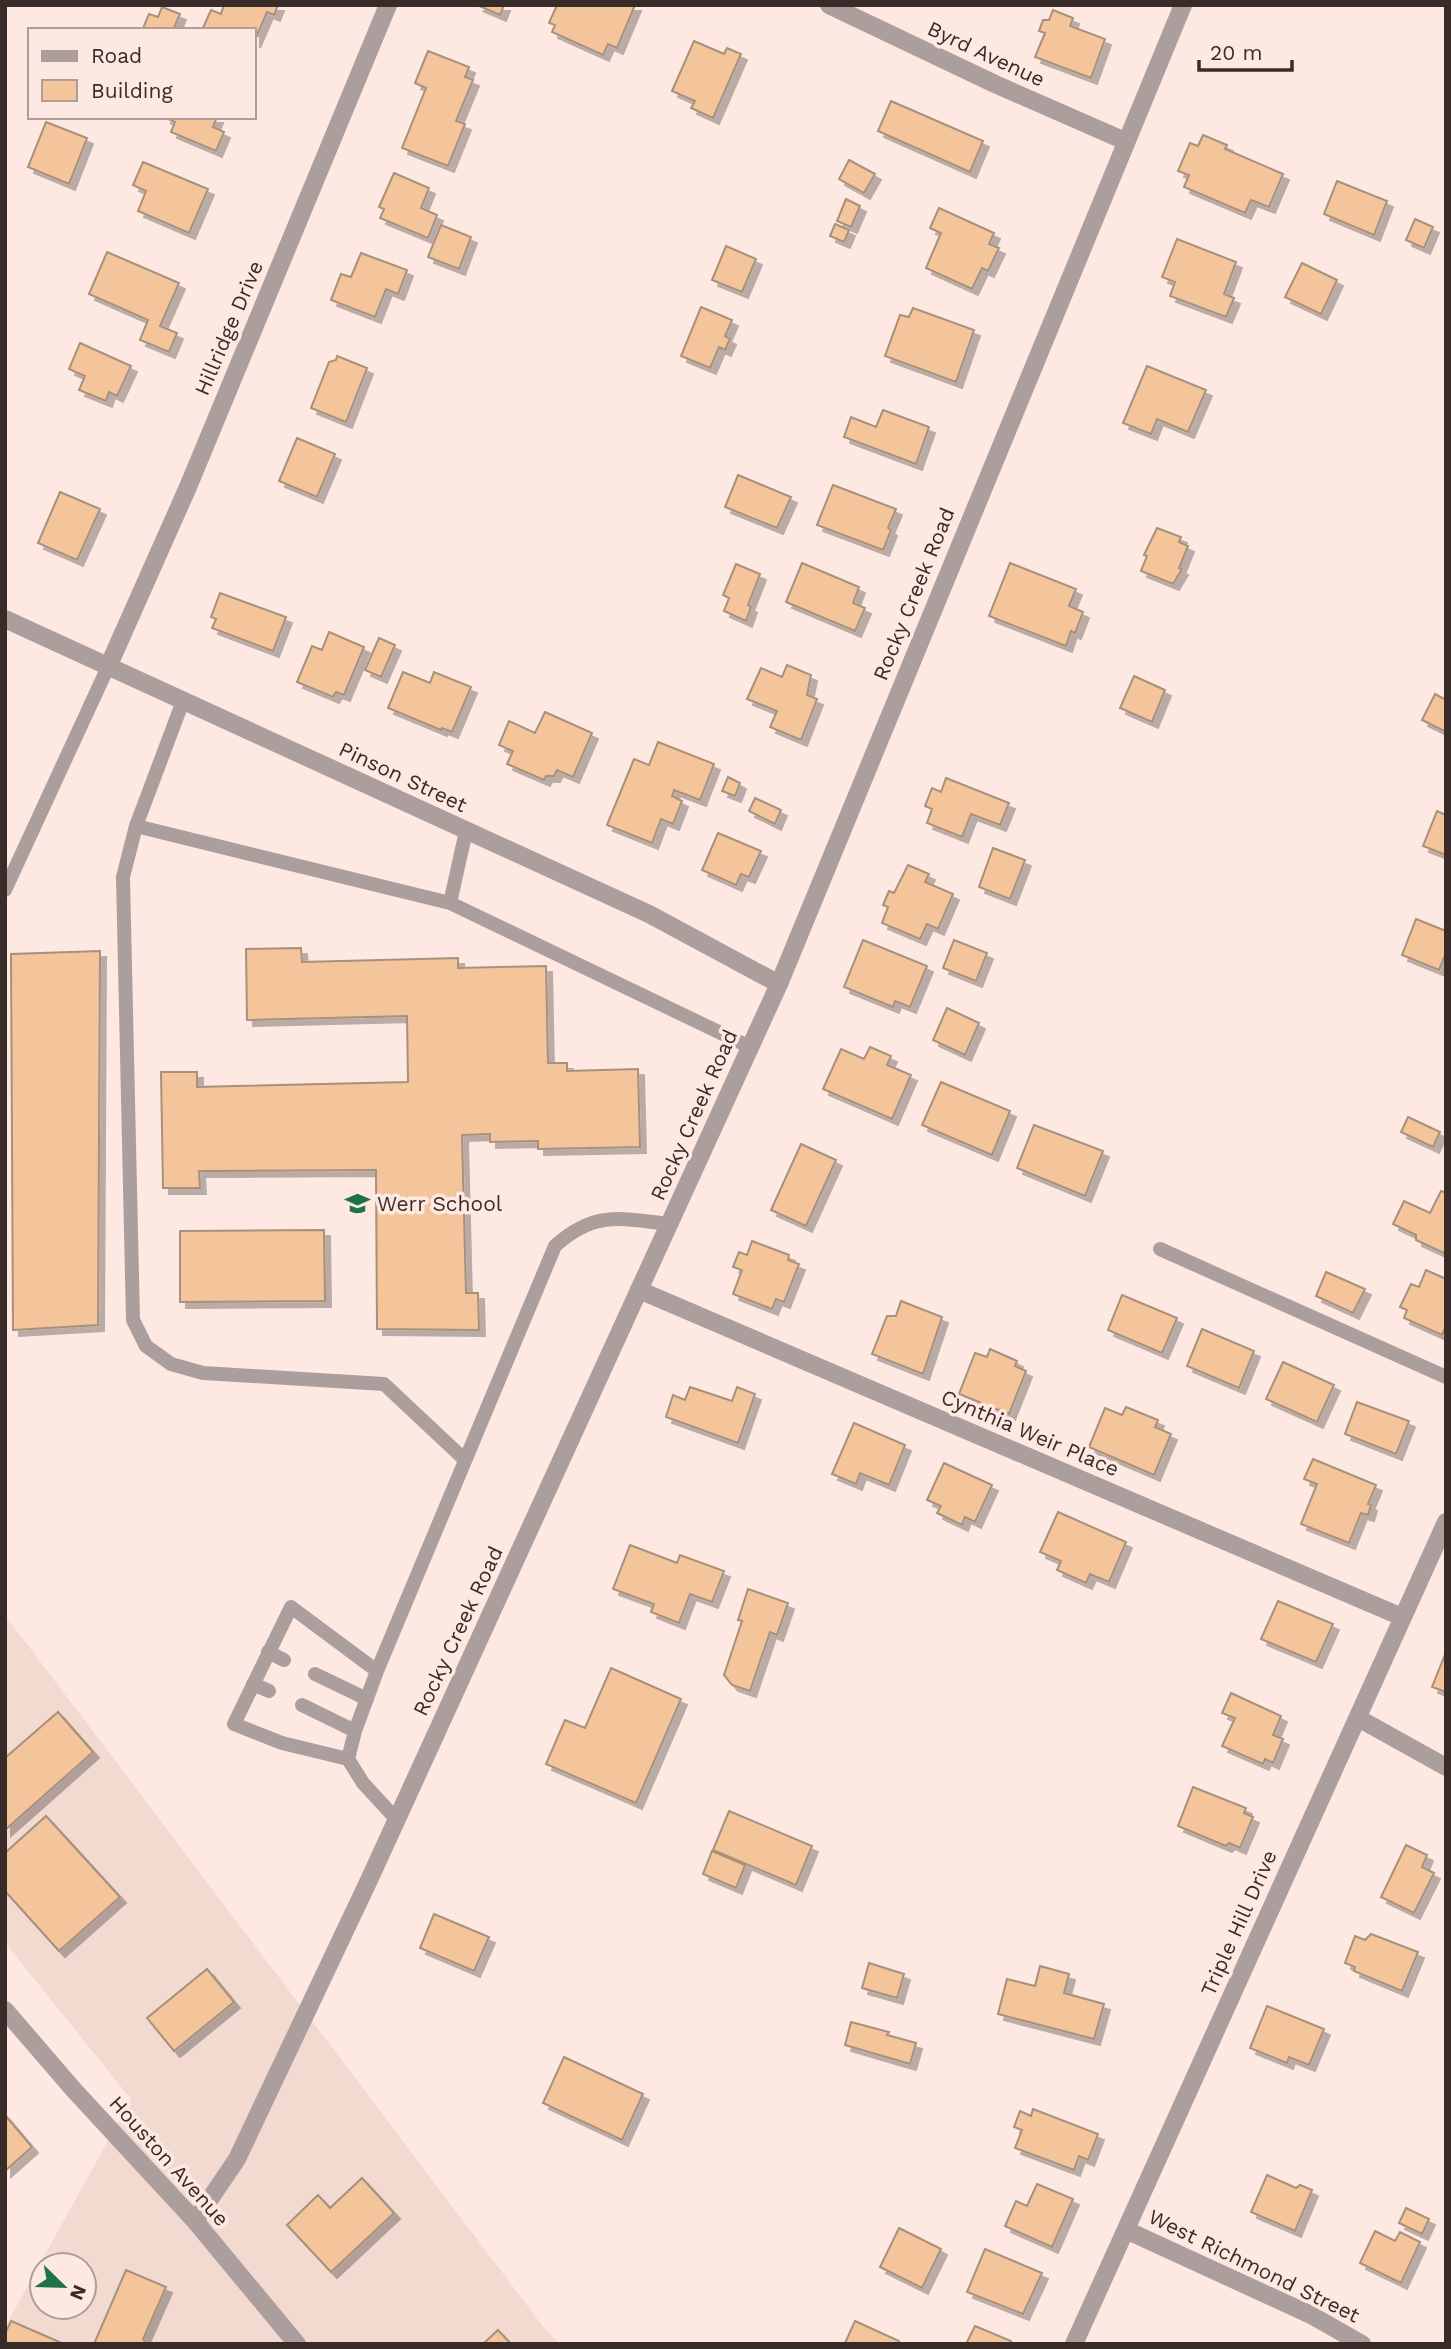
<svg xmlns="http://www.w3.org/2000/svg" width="1451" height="2349" viewBox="0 0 1451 2349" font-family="'Work Sans',sans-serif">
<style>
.built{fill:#f2dad1;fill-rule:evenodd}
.building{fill:#f4c49b;stroke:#a7907c;stroke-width:2;filter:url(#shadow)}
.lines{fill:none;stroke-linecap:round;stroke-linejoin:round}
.service{stroke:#ad9e9e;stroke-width:14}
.minor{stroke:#ad9e9e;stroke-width:18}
.tertiary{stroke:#ad9e9e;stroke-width:18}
.labels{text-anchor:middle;stroke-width:7;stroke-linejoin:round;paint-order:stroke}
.street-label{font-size:21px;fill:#392c28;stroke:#fde9e2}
.poi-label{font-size:21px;fill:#392c28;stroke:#fde9e2;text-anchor:start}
</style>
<defs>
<filter id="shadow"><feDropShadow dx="6" dy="6" stdDeviation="0" flood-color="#0004"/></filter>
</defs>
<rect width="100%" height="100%" fill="#fde9e2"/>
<path class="built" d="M8 1619 545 2329 560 2344H5V2327L131 2099 5 1943V1622ZM42 2265H84V2307H42Z"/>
<path class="building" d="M224 5H278L274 15 267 12 254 42V30H202L211 10 221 14Z
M477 5H504L500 15Z
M557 5H635L617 48 608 44 603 55 552 32 555 25 549 23Z
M162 7 180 14 173 30 143 28 149 14 158 17Z
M1053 10 1073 18 1070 26 1105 39 1091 78 1035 57 1045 33 1039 31 1043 20H1049Z
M694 41 724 54 727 48 741 54 713 118 691 108 695 101 672 91Z
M428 51 469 67 465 77 473 80 456 121 465 124 448 166 402 148 426 88 415 83Z
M891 101 983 141 970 172 878 131Z
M164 117H217L213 127 224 132 216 151 171 132 175 122Z
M46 122 87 138 69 184 28 167Z
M1203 135 1227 145 1225 149 1283 174 1269 207 1251 200 1245 213 1184 187 1189 175 1178 171 1190 143 1198 146Z
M849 160 875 174 864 193 839 179Z
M143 162 208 189 189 233 138 211 146 191 133 185Z
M394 173 429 188 421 208 437 215 428 238 380 218 384 209 379 207Z
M1337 181 1387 201 1374 235 1324 214Z
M846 199 860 206 851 227 837 221Z
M939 208 994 233 989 244 999 248 988 271 982 268 972 289 926 268 941 233 930 228Z
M1415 219 1433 227 1424 248 1406 240Z
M835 224 849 230 844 242 830 236Z
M441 225 471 237 459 269 428 257Z
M1177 239 1236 262 1224 294 1234 298 1226 317 1170 296 1175 282 1162 277Z
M726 246 756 259 742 292 712 280Z
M107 252 179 283 160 326 177 333 169 352 140 340 148 320 89 294Z
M361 253 407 270 398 294 386 289 375 317 331 300 341 274 351 277Z
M1302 263 1337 280 1321 314 1285 297Z
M701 307 732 320 725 336 730 339 725 350 719 347 710 368 681 356Z
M913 308 974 330 956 382 885 356 900 315 909 317Z
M80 343 131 366 117 396 109 392 106 401 79 390 85 376 69 369Z
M337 356 367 368 346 422 311 408 329 362 336 360Z
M1147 366 1206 390 1188 432 1157 419 1151 434 1123 423Z
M883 410 929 427 916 464 844 437 851 417 876 427Z
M297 438 335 454 317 497 279 481Z
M738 475 791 497 777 528 725 507Z
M833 485 896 509 888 528 891 530 883 550 817 525Z
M60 492 100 509 77 560 38 543Z
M1157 528 1181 537 1179 542 1188 546 1179 568 1182 569 1173 584 1141 571 1147 556 1144 555Z
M802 563 859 587 853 603 865 608 855 631 786 602Z
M1010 563 1076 589 1069 606 1083 612 1075 633 1071 631 1066 646 989 616Z
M736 564 760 574 748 605 751 607 746 621 724 611 729 598 723 595Z
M220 593 286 617 273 651 212 628 216 619 211 617Z
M329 632 364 647 344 695 336 692 333 697 297 682 312 646 322 650Z
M379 638 395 645 381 677 365 670Z
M787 665 811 675 807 695 817 699 801 740 770 727 777 711 747 699 761 668 782 677Z
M403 672 430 683 434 672 471 687 452 732 442 728 441 730 388 708Z
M1134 676 1165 690 1152 722 1120 708Z
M1435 694 1446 700V732L1422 720Z
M545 712 592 733 573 777 557 770 554 776H546L544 780 507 764 513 751 499 745 509 721 535 733Z
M658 742 714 764 700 800 674 790 672 796 682 801 673 824 661 819 652 843 607 825 634 759 649 765Z
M728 777 740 783 735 796 722 791Z
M946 778 1009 803 1000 825 971 814 962 837 927 823 932 809 925 806 932 788 941 792Z
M755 798 781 810 775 824 749 811Z
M1437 811 1446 815V855L1423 846Z
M718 833 761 851 749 877 741 874 736 885 702 870Z
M993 848 1025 860 1010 899 979 887Z
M908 865 929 874 925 882 953 894 938 929 927 924 920 939 882 923 888 907 883 905 889 891 894 893Z
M1416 919 1446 931V953L1439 970 1402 955Z
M863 940 927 966 910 1007 895 1001 893 1007 844 987Z
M954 940 987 953 976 981 943 968Z
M301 948 302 962 458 958V968L546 966 548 1063H567V1071L638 1069 640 1147 538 1149V1141L490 1142V1134L462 1135 466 1293H478L479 1330 377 1329 376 1170 199 1171 200 1188H163L161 1072H197V1087L408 1082 407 1016 247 1020 246 949Z
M100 951 98 1325 13 1330 11 954Z
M947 1008 979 1023 965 1055 933 1040Z
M870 1047 891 1056 887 1065 911 1075 892 1119 823 1089 841 1049 864 1059Z
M941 1082 1010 1111 992 1155 922 1125Z
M1408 1117 1440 1132 1433 1147 1401 1132Z
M1034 1125 1103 1151 1085 1196 1017 1168Z
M801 1144 836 1160 806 1226 771 1210Z
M1441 1191 1446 1193V1254L1416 1240V1235L1393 1224 1404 1201 1430 1213Z
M324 1230 325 1301 180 1302V1231Z
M752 1241 789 1255 788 1260 799 1264 784 1302 776 1299 772 1309 733 1294 742 1270 733 1267 739 1252 747 1255Z
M1426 1270 1446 1279V1326L1442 1335 1404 1318 1407 1310 1400 1307 1411 1284 1419 1287Z
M1326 1272 1365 1289 1353 1313 1316 1296Z
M1122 1295 1177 1318 1162 1353 1108 1330Z
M901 1301 942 1317 923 1374 872 1354 887 1316H896Z
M1202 1329 1254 1351 1239 1388 1187 1366Z
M990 1349 1017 1361 1015 1366 1026 1371 1009 1414 959 1394 975 1353 987 1357Z
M1283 1362 1334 1385 1317 1422 1266 1399Z
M690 1387 732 1401 737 1387 755 1394 738 1443 666 1417 673 1395 685 1400Z
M1357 1402 1409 1421 1396 1454 1345 1434Z
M1126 1407 1158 1420 1155 1427 1171 1434 1154 1475 1089 1447 1105 1408 1122 1415Z
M854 1423 905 1445 889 1485 860 1473 856 1484 832 1474Z
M1313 1459 1376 1485 1368 1504 1371 1505 1368 1515 1361 1513 1349 1543 1301 1524 1317 1484 1304 1479Z
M944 1463 992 1485 975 1522 965 1517 962 1525 937 1513 941 1506 927 1500Z
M1058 1512 1126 1542 1109 1582 1090 1574 1086 1583 1057 1570 1061 1561 1040 1552Z
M630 1545 677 1563 680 1555 724 1571 712 1602 690 1594 679 1623 651 1612 654 1604 613 1589Z
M748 1589 788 1603 777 1635 770 1632 750 1691 732 1685 724 1675 742 1621 738 1620Z
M1278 1601 1333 1624 1316 1662 1261 1639Z
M1446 1652V1692L1432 1687Z
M611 1668 681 1699 636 1803 546 1764 565 1720 585 1728Z
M1231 1693 1281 1716 1273 1735 1283 1739 1273 1763 1265 1759 1263 1764 1222 1746 1235 1718 1222 1713Z
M58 1712 93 1752 5 1830V1758Z
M1193 1787 1246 1808 1244 1813 1253 1817 1240 1848 1229 1843 1226 1846 1178 1826Z
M729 1811 812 1846 796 1885 713 1850Z
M46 1816 120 1897 59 1951 5 1891V1853Z
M1406 1845 1427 1855 1422 1867 1434 1873 1414 1913 1381 1897Z
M712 1851 745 1865 736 1888 703 1874Z
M434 1914 489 1937 474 1971 420 1948Z
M1371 1934 1418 1952 1402 1991 1354 1971 1355 1967 1345 1963 1355 1936 1365 1940Z
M869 1963 904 1974 897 1998 862 1988Z
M1040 1966 1069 1974 1064 1993 1104 2004 1094 2039 998 2014 1007 1979 1035 1986Z
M207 1969 234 2002 174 2051 147 2018Z
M1267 2006 1324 2029 1309 2065 1289 2057 1287 2063 1250 2048Z
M851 2022 889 2032 887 2035 916 2043 910 2064 845 2045Z
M564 2057 643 2094 622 2140 543 2103Z
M1033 2109 1098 2134 1088 2160 1079 2156 1074 2170 1015 2148 1022 2130 1014 2127 1020 2111 1031 2116Z
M5 2115 32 2147 5 2171Z
M1267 2175 1296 2188 1300 2185 1312 2190 1295 2231 1251 2212Z
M362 2178 394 2213 331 2272 287 2225 318 2195 330 2208Z
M1037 2184 1073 2199 1052 2247 1005 2226 1016 2201 1027 2206Z
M1406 2208 1429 2219 1422 2234 1399 2223Z
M899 2228 941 2249 922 2288 880 2267Z
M1375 2231 1395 2241 1400 2232 1420 2242 1401 2283 1360 2263Z
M985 2249 1042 2273 1023 2314 967 2292Z
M126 2270 166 2287 143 2339 147 2344H94Z
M11 2321 64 2344H5V2334Z
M855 2321 899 2341 898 2344 845 2343Z
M975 2326 1011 2341 1010 2344H966Z
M498 2330 511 2344H483Z"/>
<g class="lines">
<path class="service" d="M183 701 136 826 123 877 133 1320 146 1346 171 1364 203 1373 384 1384 465 1460
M136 826 450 903 750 1047
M5 890 108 667
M450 903 466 831
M1160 1249 1446 1377
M268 1652 284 1660
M377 1671 555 1246C594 1211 620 1218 669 1224
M315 1674 367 1699
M253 1684 269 1691
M302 1705 355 1731
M348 1759 282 1743 234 1724 291 1607 377 1671 355 1731 348 1759 363 1783 397 1820"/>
<path class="minor" d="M829 5 995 84 1125 141
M5 619 649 914 779 984
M108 667 188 487 388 5
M639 1290 1402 1617
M1358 1718 1446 1767
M1126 2230 1311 2315 1362 2344
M1074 2344 1446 1522"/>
<path class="tertiary" d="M5 2010 73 2089 195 2221 297 2344
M195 2221 237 2159 370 1878 779 984 1183 5"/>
</g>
<defs>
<symbol id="school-bare" viewBox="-9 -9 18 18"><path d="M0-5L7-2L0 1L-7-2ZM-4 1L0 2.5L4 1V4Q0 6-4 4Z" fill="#1e7346" stroke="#fde9e2" stroke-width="2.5" paint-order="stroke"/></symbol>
</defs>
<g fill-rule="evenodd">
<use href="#school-bare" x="340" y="1186" width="35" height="35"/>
</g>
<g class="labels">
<g class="street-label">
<text transform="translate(986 54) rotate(25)" y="7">Byrd Avenue</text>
<text transform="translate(229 328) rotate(-67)" y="7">Hillridge Drive</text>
<text transform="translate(914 594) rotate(-68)" y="7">Rocky Creek Road</text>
<text transform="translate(403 777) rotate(25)" y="7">Pinson Street</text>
<text transform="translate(694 1115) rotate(-66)" y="7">Rocky Creek Road</text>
<text transform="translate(1030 1433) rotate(23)" y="7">Cynthia Weir Place</text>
<text transform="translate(458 1631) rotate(-65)" y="7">Rocky Creek Road</text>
<text transform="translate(1239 1923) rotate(-66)" y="7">Triple Hill Drive</text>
<text transform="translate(169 2161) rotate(48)" y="7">Houston Avenue</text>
<text transform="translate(1254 2266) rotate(26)" y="7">West Richmond Street</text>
</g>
<g class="poi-label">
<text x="377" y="1211">Werr School</text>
</g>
</g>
<rect width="1451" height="2349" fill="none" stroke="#392c28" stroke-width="14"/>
<rect x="28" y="28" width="228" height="91" fill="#fde9e2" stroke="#af9d98" stroke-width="2"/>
<rect x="42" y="51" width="35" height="10" fill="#ad9e9e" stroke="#af9d98" stroke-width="2"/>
<text x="91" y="63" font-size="21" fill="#392c28">Road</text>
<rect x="42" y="80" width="35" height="21" fill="#f4c49b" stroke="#af9d98" stroke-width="2"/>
<text x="91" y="98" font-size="21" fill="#392c28">Building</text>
<g transform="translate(63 2286) rotate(113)"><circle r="33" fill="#fde9e2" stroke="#af9d98" stroke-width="2"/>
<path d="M0-5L12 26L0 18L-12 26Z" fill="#1e7346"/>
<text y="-10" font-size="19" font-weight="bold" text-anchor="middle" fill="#392c28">N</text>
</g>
<path d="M1199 60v10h93v-10" fill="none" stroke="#392c28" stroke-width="3.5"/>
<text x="1210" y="60" font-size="21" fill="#392c28" stroke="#fde9e2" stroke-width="5" paint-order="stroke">20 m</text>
</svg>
